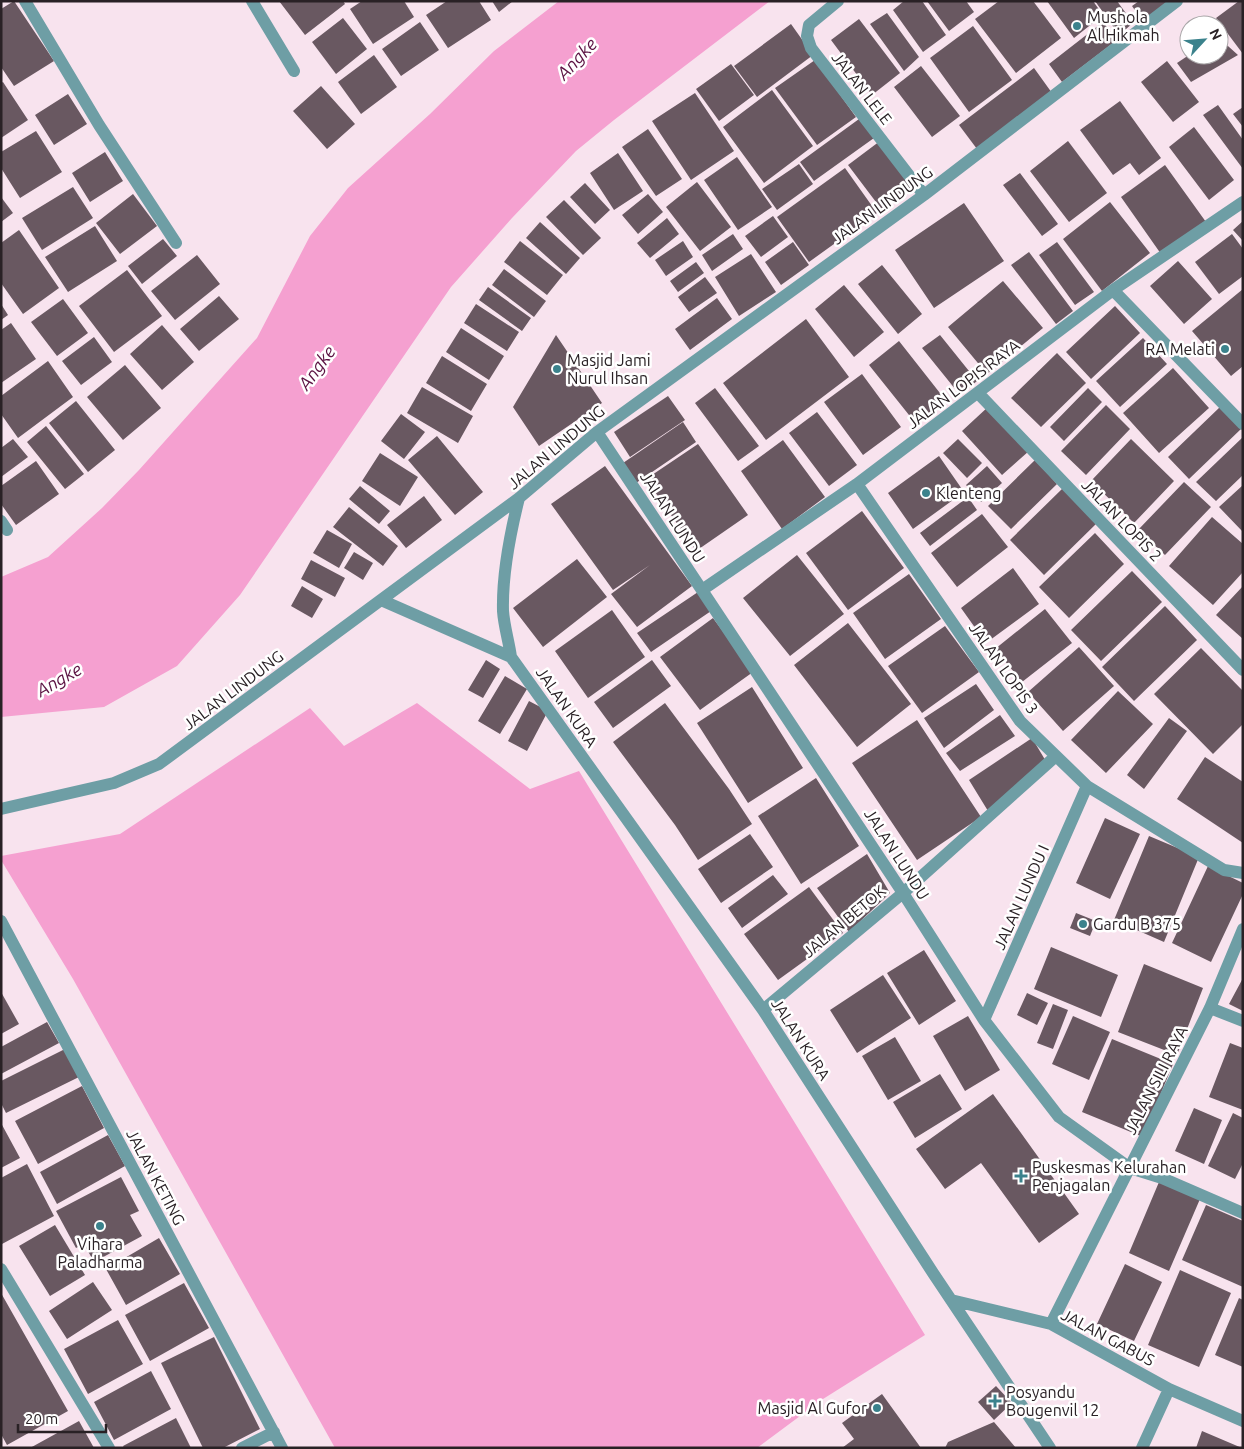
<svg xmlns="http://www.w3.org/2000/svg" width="1244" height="1449" viewBox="0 0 1244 1449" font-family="Ubuntu,sans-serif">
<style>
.water{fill:#f5a0d0}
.building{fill:#695861}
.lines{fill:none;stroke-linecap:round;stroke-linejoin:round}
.street{stroke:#6e9ea5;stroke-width:12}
.poi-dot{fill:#3b828c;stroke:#fff;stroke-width:2}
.labels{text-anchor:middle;stroke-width:5;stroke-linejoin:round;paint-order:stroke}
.poi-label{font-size:16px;fill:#292125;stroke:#fff;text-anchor:start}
.street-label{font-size:16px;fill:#292125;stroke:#fff}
.water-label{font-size:18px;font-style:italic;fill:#5b1242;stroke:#fff}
</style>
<rect width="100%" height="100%" fill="#f8e3ee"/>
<path class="water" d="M559 1H770L614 120 576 151 512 218 451 287 240 595 177 666 104 707 1 717V577L48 557 102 508 139 470 257 338 310 236 348 188 430 114 494 51Z
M417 703 530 789 579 771 925 1335 823 1399 757 1448H335L73 979 1 860V856L120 834 310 708 344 746Z"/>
<path class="building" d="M14 1 54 61 14 86 1 67V9Z
M279 1H343L345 4 305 35Z
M362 1H404L414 17 373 44 350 9Z
M447 1H479L491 20 448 48 426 15Z
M492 1H513L499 12Z
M904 1H922L946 35 923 52 893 10Z
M927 1H966L974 12 949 31Z
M999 1H1033L1061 38 1016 73 975 19Z
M1047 1H1093L1103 15 1074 38Z
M1095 1H1117L1133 23 1119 35Z
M1139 1H1172L1143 22 1132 6Z
M1239 1H1243V54L1216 18Z
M887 13 919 57 904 71 870 24Z
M343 18 367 49 336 74 312 42Z
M859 19 900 73 872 95 831 40Z
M420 22 439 50 401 76 382 49Z
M1103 22 1117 40 1062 82 1049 64Z
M791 24 813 55 757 97 734 66Z
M973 26 1012 80 969 112 930 58Z
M1219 38 1238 55 1191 82 1177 63 1189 55H1219Z
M374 55 397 87 361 114 338 82Z
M815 60 856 117 817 145 775 88Z
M1167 61 1199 102 1173 122 1141 82Z
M731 64 754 95 719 121 696 89Z
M921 66 960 116 932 137 894 87Z
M1034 68 1052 93 977 149 959 125Z
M3 82 28 120 1 138V83Z
M321 86 355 124 327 149 293 111Z
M772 90 813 146 764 183 723 127Z
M695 93 734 151 691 180 652 121Z
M68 94 87 124 54 145 35 115Z
M1120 101 1161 158 1139 175 1130 163 1113 175 1080 130Z
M1218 105 1243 140V169L1203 115Z
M1243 107V127L1233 114Z
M859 119 874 138 814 181 800 162Z
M1194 127 1234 180 1209 200 1169 147Z
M648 129 682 179 656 196 622 147Z
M36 131 62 172 20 198 1 168V152Z
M880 141 914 185 882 210 848 165Z
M1068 141 1107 193 1069 222 1030 171Z
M105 152 123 181 90 202 72 173Z
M618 153 643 191 614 210 590 173Z
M737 157 772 207 738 230 704 180Z
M799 164 813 184 777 210 762 189Z
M1165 165 1206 222 1161 254 1121 197Z
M845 168 877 213 809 262 777 217Z
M1020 173 1058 224 1042 236 1003 185Z
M697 182 731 227 700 251 666 207Z
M585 183 610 210 595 224 570 197Z
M73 187 93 218 42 250 22 218Z
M133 194 157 226 120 254 96 223Z
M648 194 663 212 638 234 622 215Z
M1 197 13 213 1 222Z
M564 200 601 238 583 255 546 217Z
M1110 202 1150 253 1102 291 1063 239Z
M964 203 1004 261 934 308 895 250Z
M773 216 788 237 761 257 745 236Z
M667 218 679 234 650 258 637 243Z
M1243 221V241L1233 230Z
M540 222 580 258 566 274 526 238Z
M95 226 117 261 68 292 45 257Z
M19 230 59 288 23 314 1 283V243Z
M733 234 743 249 712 271 702 255Z
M1232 234 1243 249V276L1219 294 1195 262Z
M163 239 177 256 142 284 128 266Z
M520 241 563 275 547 295 504 262Z
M683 241 693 257 666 276 655 260Z
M793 242 809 265 781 285 765 262Z
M1057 242 1094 292 1075 305 1039 255Z
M1029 252 1073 311 1056 324 1011 265Z
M751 254 776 292 739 316 715 277Z
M197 255 220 284 175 320 151 291Z
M1178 261 1212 299 1184 324 1150 286Z
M696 262 704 273 678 292 670 281Z
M882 265 922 314 898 334 858 284Z
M504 269 546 301 534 317 492 285Z
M127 270 162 316 114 352 79 306Z
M705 277 717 293 689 312 678 297Z
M1003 281 1043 328 987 374 948 327Z
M844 285 884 332 854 357 815 309Z
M488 287 531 318 522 331 479 300Z
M1243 289V366L1231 376 1192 331Z
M219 296 239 319 199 351 180 329Z
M717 298 732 319 690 350 675 329Z
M63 299 88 333 57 356 31 322Z
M1 304 8 315 1 320Z
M476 304 519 332 507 351 464 323Z
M1115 306 1140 333 1091 379 1066 352Z
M806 319 849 377 766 440 723 383Z
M11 323 36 359 1 383V330Z
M162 325 194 362 162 390 130 354Z
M461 328 504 356 489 380 446 352Z
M556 335 602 403 539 446 513 407Z
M940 335 977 381 960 395 922 348Z
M94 337 112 362 81 385 62 361Z
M1143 338 1167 364 1120 407 1096 381Z
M899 341 947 402 917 425 869 365Z
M1057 353 1086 383 1041 427 1011 398Z
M442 356 487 384 471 411 426 383Z
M48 361 73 397 18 438 1 414V396Z
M125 365 161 408 123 440 87 397Z
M1173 368 1209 408 1159 453 1123 413Z
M862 374 901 427 863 455 824 402Z
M422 387 473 416 458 443 407 413Z
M715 388 759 446 738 461 695 403Z
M1088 388 1102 402 1064 441 1050 427Z
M668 396 685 420 630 457 614 432Z
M76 401 115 450 88 472 49 423Z
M1106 405 1130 429 1086 475 1061 451Z
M989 406 1029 451 1002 475 962 431Z
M1220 407 1241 429 1189 479 1168 457Z
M817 412 857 465 829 486 789 433Z
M401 414 425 432 404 459 381 441Z
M683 422 696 442 636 483 623 463Z
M46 426 84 474 65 489 27 442Z
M437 436 483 492 455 515 408 460Z
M1243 437V475L1216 501 1196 482Z
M13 439 28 457 1 477V448Z
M958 439 982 463 967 478 943 453Z
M1131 439 1174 481 1134 523 1091 481Z
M783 440 825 497 782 529 741 471Z
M698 444 748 515 696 551 646 479Z
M380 453 418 477 400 506 362 481Z
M939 456 964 492 913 529 888 493Z
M1035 460 1057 484 1011 529 988 506Z
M36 461 59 494 16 525 1 504V486Z
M605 466 692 586 637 627 611 594 650 565 613 590 551 504Z
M987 466 1002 483 981 502 966 485Z
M1184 482 1211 507 1165 555 1138 530Z
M1243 485V532L1219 507Z
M360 486 390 511 379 524 349 499Z
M1063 488 1097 523 1044 575 1010 540Z
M424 496 442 520 406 548 387 525Z
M968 497 977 510 930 546 920 533Z
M349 507 398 546 383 566 333 527Z
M862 511 904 568 848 610 806 553Z
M982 514 1008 547 957 587 931 553Z
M1212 517 1243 544V572L1213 605 1169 566Z
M327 530 352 544 339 568 313 553Z
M1095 533 1124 564 1069 618 1039 587Z
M354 552 373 563 363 580 344 568Z
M797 555 844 614 790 656 743 598Z
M577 559 607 597 543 647 513 608Z
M311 560 345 578 335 597 301 579Z
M1013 568 1039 604 986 643 961 608Z
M1132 571 1162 602 1101 661 1071 630Z
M909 574 941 619 885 659 853 613Z
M302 586 323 599 312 618 291 606Z
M1243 586V639L1216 615Z
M701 590 714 609 651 652 637 633Z
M1165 606 1197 640 1134 701 1102 667Z
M1045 609 1072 643 1022 682 995 649Z
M612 610 645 657 588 698 555 651Z
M713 618 753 672 700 710 660 657Z
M848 623 911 704 857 747 794 665Z
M945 626 979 672 922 713 888 666Z
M1079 647 1114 686 1063 731 1028 692Z
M1201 648 1243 691V724L1213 754 1154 694Z
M486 660 500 669 483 698 468 690Z
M652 660 671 686 613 728 594 702Z
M505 676 527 689 500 734 478 721Z
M976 684 994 710 944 748 924 718Z
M752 687 803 768 748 803 697 723Z
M1118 691 1153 724 1106 773 1071 740Z
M529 701 548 711 527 751 508 741Z
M665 703 729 789 752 824 698 860 675 825 613 742Z
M1000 715 1015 736 960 771 946 753Z
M1169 718 1187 731 1144 789 1127 775Z
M917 720 981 817 917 860 852 763Z
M1032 738 1047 763 988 811 969 780Z
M1205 757 1243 782V843L1177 799Z
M816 778 859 846 801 884 758 816Z
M1105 818 1140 834 1110 899 1076 883Z
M750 834 773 867 721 903 698 869Z
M1149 836 1199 857 1164 942 1114 920Z
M867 854 890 893 849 932 817 888Z
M1208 866 1243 883V894L1211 962 1172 943Z
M773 875 788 894 742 928 728 908Z
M809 887 843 933 778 980 744 934Z
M1076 913 1096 921 1090 936 1070 928Z
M1051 947 1118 975 1101 1017 1034 989Z
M924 950 956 1001 919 1025 887 973Z
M1144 964 1203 988 1177 1055 1118 1032Z
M883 975 911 1018 857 1053 830 1010Z
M1243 978V1011L1229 1004Z
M1 992 19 1024 1 1034Z
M1027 993 1048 1003 1037 1025 1017 1015Z
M1053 1004 1068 1010 1053 1049 1037 1043Z
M968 1016 1000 1070 965 1091 933 1036Z
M1073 1016 1110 1032 1089 1080 1052 1064Z
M47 1022 59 1043 1 1074V1047Z
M895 1037 921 1081 888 1100 862 1056Z
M1112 1039 1173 1064 1143 1137 1082 1112Z
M1230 1043 1243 1048V1110L1209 1097Z
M65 1049 79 1077 6 1113 1 1103V1081Z
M940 1074 962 1109 915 1138 893 1102Z
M82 1086 104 1128 38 1164 15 1121Z
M993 1094 1079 1214 1039 1243 981 1163 945 1189 916 1149Z
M1194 1108 1222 1120 1204 1164 1175 1151Z
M1233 1113 1243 1118V1163L1235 1179 1208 1166Z
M1 1123 20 1158 1 1168Z
M108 1135 125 1166 57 1204 40 1172Z
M27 1164 54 1216 2 1244 1 1178Z
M121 1177 139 1211 130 1215 142 1236 94 1262 84 1244 76 1248 56 1211Z
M1159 1182 1200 1199 1169 1271 1129 1253Z
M1206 1205 1243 1221V1287L1182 1260Z
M55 1225 85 1275 50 1296 19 1246Z
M159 1238 180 1274 126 1305 106 1269Z
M1125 1264 1162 1282 1134 1341 1097 1324Z
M1180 1270 1231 1293 1199 1367 1148 1345Z
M93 1282 112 1310 67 1339 49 1311Z
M184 1283 209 1328 150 1361 125 1315Z
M1 1293 68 1411 7 1445 1 1434Z
M1239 1298 1243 1300V1367L1215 1355Z
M118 1320 143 1364 88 1394 64 1349Z
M214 1337 260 1429 223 1448H203L161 1363Z
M151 1371 171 1409 114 1440 94 1402Z
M996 1386 1012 1403 994 1420 978 1402Z
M882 1394 921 1448H842L854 1439 842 1423Z
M176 1418 191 1448H124L123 1446Z
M79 1421 94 1448H30Z
M994 1422 1016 1448H945L948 1442Z
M1202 1431 1242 1448H1196Z"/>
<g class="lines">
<path class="street" d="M25 1 99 125 176 243
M252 1 294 71
M838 1 809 25 807 36 811 48 924 195
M1113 290 1243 424
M978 393 1243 670
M597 432 903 893 984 1020 1059 1117 1130 1168 1162 1178 1243 1213
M857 484 1020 721 1087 786 1224 870 1243 873
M1 521 7 530
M702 590 857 484 1113 290 1243 202
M381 600 511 657 763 1010 933 1273 1050 1448
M511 657C509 642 504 626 503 611 502 573 510 534 519 498
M1 809 114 783 159 764 519 498 597 432 924 195 1177 1
M1 921 282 1448
M1210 1008 1243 1021
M763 1010 903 893 1056 756
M984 1020 1087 786
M1 1269 109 1448
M951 1300 1051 1324 1169 1389 1243 1421
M1051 1324 1210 1008 1243 929
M242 1448 274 1432
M1142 1448 1169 1389"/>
</g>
<g class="poi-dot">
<circle cx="1077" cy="26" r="5"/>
<circle cx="1225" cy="349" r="5"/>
<circle cx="557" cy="369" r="5"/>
<circle cx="926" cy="493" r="5"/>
<circle cx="1083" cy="924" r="5"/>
<path d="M1018.5 1168.5h5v5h5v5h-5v5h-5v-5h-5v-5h5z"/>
<circle cx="100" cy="1226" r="5"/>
<path d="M992.5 1393.5h5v5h5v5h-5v5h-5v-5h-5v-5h5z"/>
<circle cx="877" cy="1408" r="5"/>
</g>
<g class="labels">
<g class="poi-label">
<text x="1087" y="23">Mushola<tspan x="1087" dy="18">Al Hikmah</tspan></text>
<text x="1215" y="355" text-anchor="end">RA Melati</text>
<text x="567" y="366">Masjid Jami<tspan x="567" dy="18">Nurul Ihsan</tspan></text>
<text x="936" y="499">Klenteng</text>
<text x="1093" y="930">Gardu B 375</text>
<text x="1032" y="1173">Puskesmas Kelurahan<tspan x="1032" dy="18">Penjagalan</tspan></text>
<text x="100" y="1250" text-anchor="middle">Vihara<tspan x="100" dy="18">Paladharma</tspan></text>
<text x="1006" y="1398">Posyandu<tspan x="1006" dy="18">Bougenvil 12</tspan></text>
<text x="867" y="1414" text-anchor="end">Masjid Al Gufor</text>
</g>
<g class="street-label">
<text transform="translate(862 88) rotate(52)" y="6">JALAN LELE</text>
<text transform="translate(882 205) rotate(-36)" y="6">JALAN LINDUNG</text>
<text transform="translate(963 384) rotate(-37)" y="6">JALAN LOPIS RAYA</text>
<text transform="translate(556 447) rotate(-40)" y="6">JALAN LINDUNG</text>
<text transform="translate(673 517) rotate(57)" y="6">JALAN LUNDU</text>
<text transform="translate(1122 520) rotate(46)" y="6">JALAN LOPIS 2</text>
<text transform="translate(1004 668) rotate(55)" y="6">JALAN LOPIS 3</text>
<text transform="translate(233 690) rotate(-37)" y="6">JALAN LINDUNG</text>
<text transform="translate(567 707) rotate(55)" y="6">JALAN KURA</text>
<text transform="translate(897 854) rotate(57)" y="6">JALAN LUNDU</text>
<text transform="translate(1021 897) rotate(-66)" y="6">JALAN LUNDU I</text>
<text transform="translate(844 921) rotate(-40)" y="6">JALAN BETOK</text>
<text transform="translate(801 1039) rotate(57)" y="6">JALAN KURA</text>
<text transform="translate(1156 1080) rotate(-63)" y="6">JALAN SILI RAYA</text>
<text transform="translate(156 1177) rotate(62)" y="6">JALAN KETING</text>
<text transform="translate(1108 1337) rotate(28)" y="6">JALAN GABUS</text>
</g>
<g class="water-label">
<text transform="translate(577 59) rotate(-47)" y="6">Angke</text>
<text transform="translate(317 368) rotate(-54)" y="6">Angke</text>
<text transform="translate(59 680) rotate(-30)" y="6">Angke</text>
</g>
</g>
<rect width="1244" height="1449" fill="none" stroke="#292125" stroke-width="5"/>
<g transform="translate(1204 40) rotate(64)"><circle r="24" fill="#ffffff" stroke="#a9a6a8"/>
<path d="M0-4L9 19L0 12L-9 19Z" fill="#3b828c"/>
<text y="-8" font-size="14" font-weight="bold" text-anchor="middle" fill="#292125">N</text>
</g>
<path d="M18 1424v8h88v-8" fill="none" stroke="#292125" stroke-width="2.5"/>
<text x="25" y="1424" font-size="15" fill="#292125" stroke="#ffffff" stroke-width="4" paint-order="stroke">20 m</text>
</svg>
